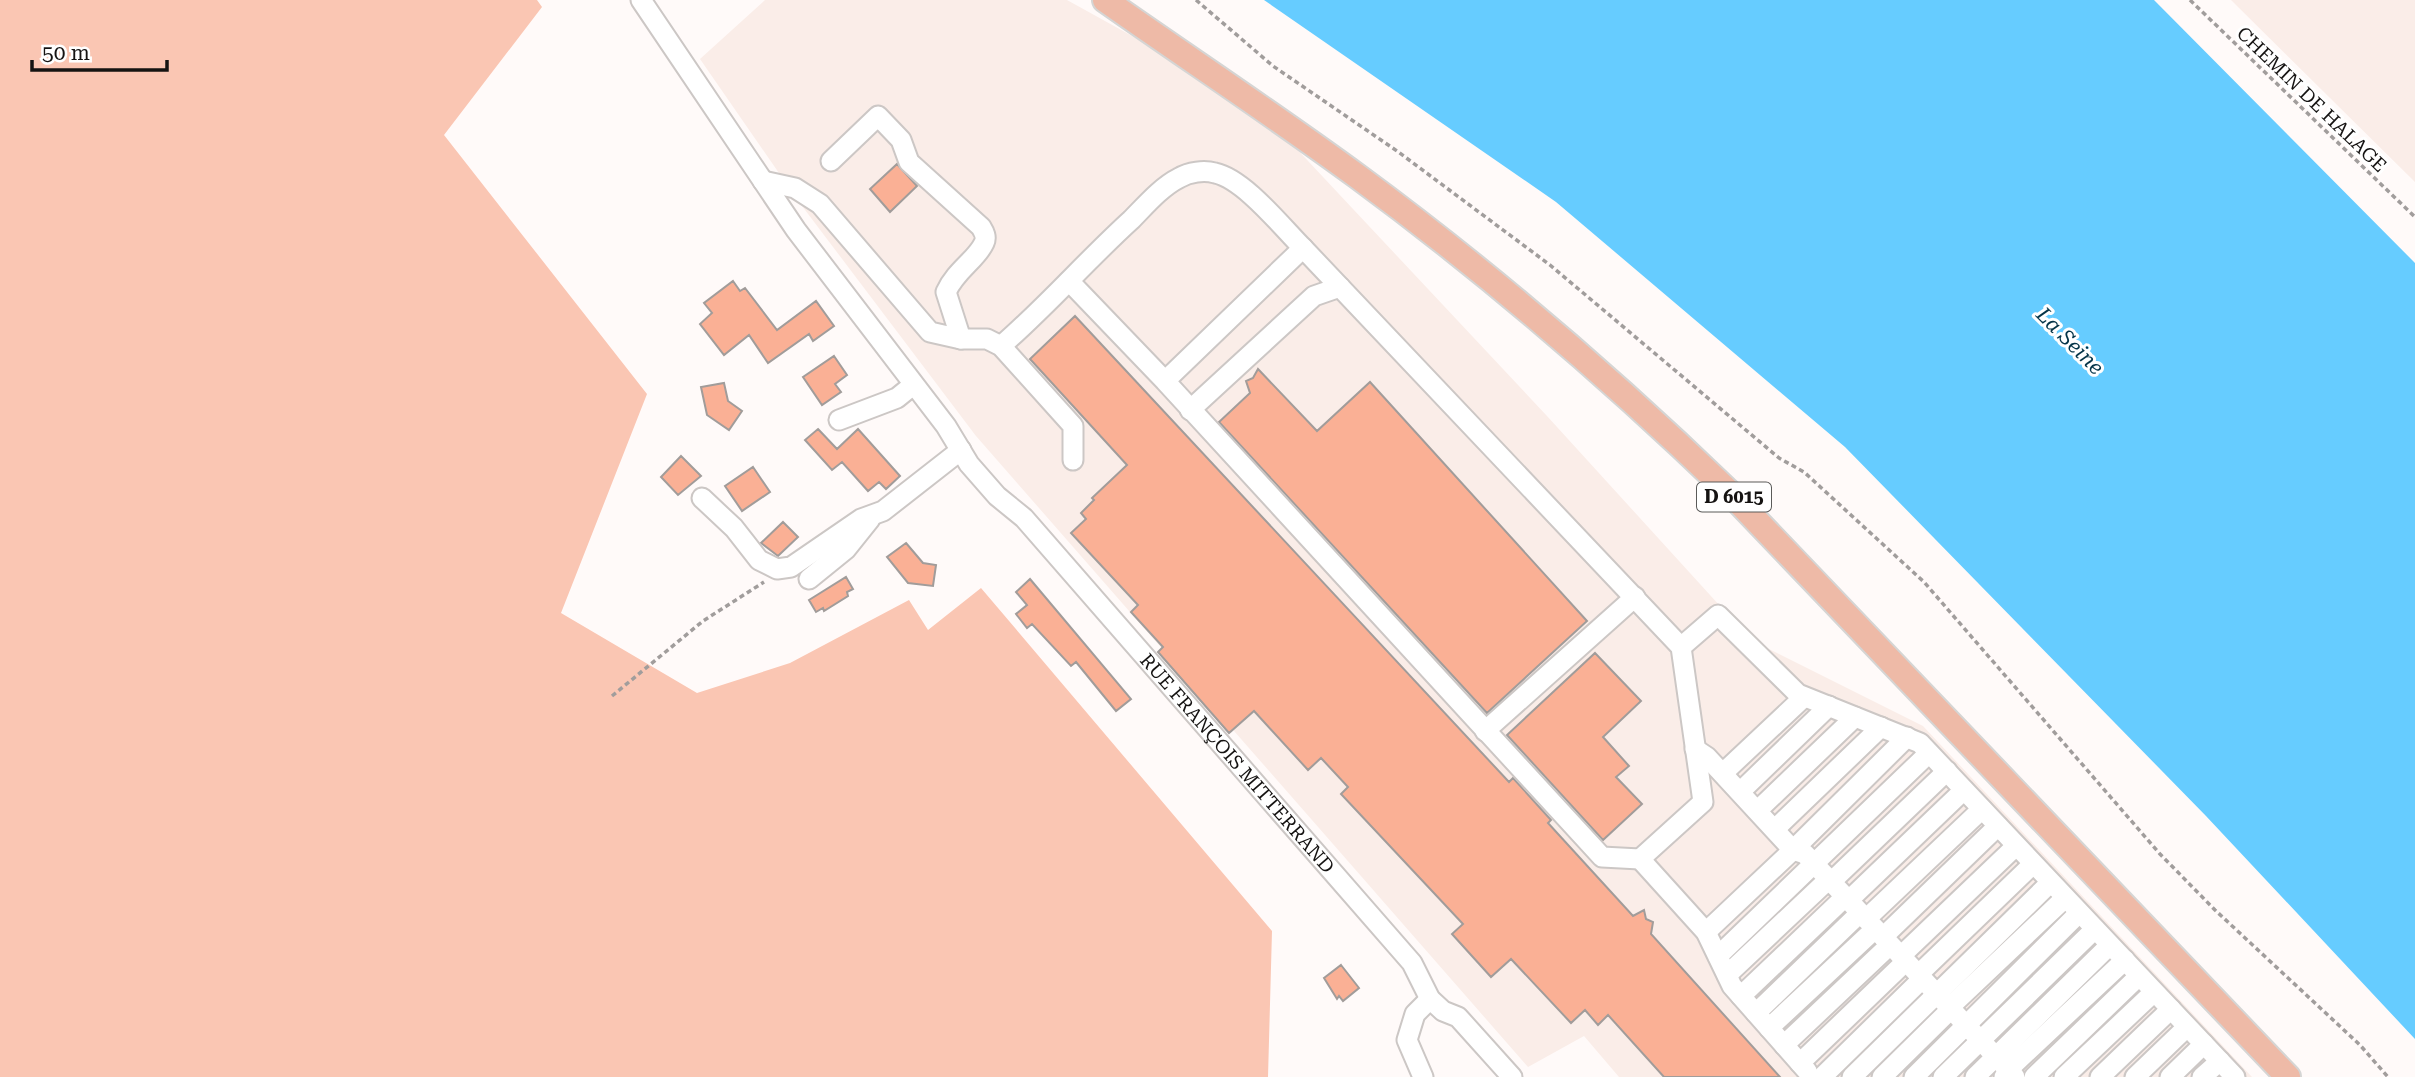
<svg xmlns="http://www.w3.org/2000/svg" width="2415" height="1077" viewBox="0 0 2415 1077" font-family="'Roboto Serif',serif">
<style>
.built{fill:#faede8}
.green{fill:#fac6b3}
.water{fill:#6cf}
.building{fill:#fab095;stroke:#a19c9a;stroke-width:2}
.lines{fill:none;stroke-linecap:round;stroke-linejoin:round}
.minor-casing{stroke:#ccc7c5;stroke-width:23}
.major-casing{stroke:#d5d5d4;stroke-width:28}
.path{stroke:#a19d9c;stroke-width:3.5;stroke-dasharray:5 3.5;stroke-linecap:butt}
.minor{stroke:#fff;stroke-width:19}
.major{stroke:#eebaa7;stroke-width:24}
.labels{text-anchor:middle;stroke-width:6;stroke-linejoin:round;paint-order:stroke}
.shield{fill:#fff;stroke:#5b5a59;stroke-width:2}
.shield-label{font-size:18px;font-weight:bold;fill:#151312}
.street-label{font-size:19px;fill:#151312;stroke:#fff}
.water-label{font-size:21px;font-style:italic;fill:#043448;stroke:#fff}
</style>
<rect width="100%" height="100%" fill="#fffaf9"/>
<path class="built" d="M765 0H1067L1143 42 1279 130 1547 416 1751 640 1923 726 2252 1077H1619L1584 1036 1528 1067 976 436 799 202 700 59Z
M2231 0H2415V182Z"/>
<path class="green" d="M0 0H537L542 7 444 135 647 394 561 613 697 693 790 663 909 600 928 630 981 588 1272 931 1268 1077H0Z"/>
<path class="water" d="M1264 0H2154L2415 263V1039L2206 816 1845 447 1556 202Z"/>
<path class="building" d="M897 164 917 186 890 212 870 189Z
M733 281 740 291 745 288 777 330 816 301 834 326 813 341 809 334 768 363 749 335 724 355 700 324 712 313 704 303Z
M1075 316 1509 782 1513 778 1551 820 1548 823 1633 916 1644 910 1646 919 1653 922 1651 934 1780 1077H1664L1608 1015 1598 1025 1585 1010 1571 1023 1511 959 1491 977 1452 934 1463 924 1341 794 1348 787 1321 758 1308 770 1254 711 1229 733 1158 652 1163 647 1131 612 1138 605 1071 533 1086 519 1081 513 1094 500 1092 498 1127 465 1030 359Z
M834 356 847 375 835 384 841 392 822 405 803 377Z
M1258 369 1317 431 1370 382 1587 621 1487 713 1219 422 1250 393 1246 381 1253 378Z
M724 383 728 401 742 411 729 430 707 415 701 387Z
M818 429 837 449 858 429 900 476 886 489 879 482 868 491 842 462 832 470 805 440Z
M681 456 701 476 678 495 661 477Z
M753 467 770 492 742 511 725 486Z
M783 522 798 537 778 556 761 543Z
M906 543 923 563 936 565 933 586 908 583 887 557Z
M846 577 853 589 847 592 848 596 824 611 823 608 816 612 809 600Z
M1030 579 1131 699 1116 711 1076 662 1071 666 1032 624 1027 628 1016 614 1027 605 1016 592Z
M1595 653 1641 701 1603 737 1629 766 1616 777 1642 804 1603 840 1507 735Z
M1341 965 1359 988 1343 1001 1339 996 1337 999 1324 978Z"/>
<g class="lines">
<defs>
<g id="minor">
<path id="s1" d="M641 0 796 230 946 426 969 464 997 496 1024 518 1412 963 1430 999 1443 1011 1458 1017 1512 1077"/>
<path d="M831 161 878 116 901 140 909 162 981 227C984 232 987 237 984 243 977 259 956 270 946 292L961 339"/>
<path d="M763 181 795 188 820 204 930 332 961 339H987L1001 346 1073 426V460"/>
<path d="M1069 281 1165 381 1602 857 1640 859 1703 802 1681 647 1303 248 1165 381"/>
<path d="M1001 346C1047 306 1086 261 1131 220 1145 206 1161 187 1179 178 1189 172 1204 170 1215 173 1244 179 1282 227 1303 248"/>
<path d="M1190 410 1314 296 1340 287"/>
<path d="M839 420 897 398 913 385"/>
<path d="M702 498 734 528 759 560 777 569 791 567 861 519 883 511 961 450"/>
<path d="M809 579 846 549 870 519"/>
<path d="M1681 647 1718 615 1798 694 1920 743 2235 1077"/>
<path d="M1485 731 1635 597"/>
<path d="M1907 737 1793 850 1805 854 2015 1077"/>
<path d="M1695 749 1707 757 1793 850 1706 932"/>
<path d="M1723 773 1804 697"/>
<path d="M1740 792 1829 706"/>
<path d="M1758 810 1855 717"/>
<path d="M1775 829 1881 727"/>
<path d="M1640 859 1706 932 1732 986 1807 1071"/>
<path d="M1831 882 1947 771"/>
<path d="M1849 900 1964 790"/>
<path d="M1866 919 1982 809"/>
<path d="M1883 937 1998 826"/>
<path d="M1718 956 1929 753"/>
<path d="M1727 975 1829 879"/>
<path d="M1741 996 1845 897"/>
<path d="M1756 1013 1860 913"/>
<path d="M1769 1028 1875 929"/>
<path d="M1784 1045 1890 945"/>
<path d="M1800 1063 1901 966 1905 952 2016 846"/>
<path d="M1423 1077 1407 1040 1415 1014 1430 999"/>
<path d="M1822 1077 1917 984 1923 970 2033 864"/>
<path d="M1852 1077 2050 883"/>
<path d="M1882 1077 1946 1014 1954 1003 2065 898"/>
<path d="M1914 1077 2079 913"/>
<path d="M1943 1077 2095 929"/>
<path d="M1975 1077 2110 945"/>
<path d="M2004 1077 2013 1065 2125 960"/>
<path d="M2034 1077 2139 976"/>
<path d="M2064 1077 2154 992"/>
<path d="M2100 1077 2171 1009"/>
<path d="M2135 1077 2187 1027"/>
<path d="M2170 1077 2204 1044"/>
<path d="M2202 1077 2220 1061"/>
</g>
<path id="major" d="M1105 0C1189 59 1274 115 1357 176 1489 273 1613 380 1731 494L2288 1077"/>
</defs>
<use href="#minor" class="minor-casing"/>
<use href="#major" class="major-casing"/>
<path class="path" d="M1196 0 1273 66 1397 151 1550 265 1779 458 1804 472 1924 582 2160 854 2215 910 2360 1045 2388 1077
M2190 0 2415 217
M612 696 703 621 764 582"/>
<use href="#minor" class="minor"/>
<use href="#major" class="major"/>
</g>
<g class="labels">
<rect class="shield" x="1697" y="482.5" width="74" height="29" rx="5"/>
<g class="shield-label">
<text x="1734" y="503">D 6015</text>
</g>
<g class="street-label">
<text transform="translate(2312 99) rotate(44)" y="7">CHEMIN DE HALAGE</text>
<text dy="7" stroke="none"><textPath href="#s1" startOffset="971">RUE FRANÇOIS MITTERRAND</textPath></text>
</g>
<g class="water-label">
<text transform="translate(2070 341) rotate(45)" y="7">La Seine</text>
</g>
</g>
<path d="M32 60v10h135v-10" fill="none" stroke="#151312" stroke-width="3.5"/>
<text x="42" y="60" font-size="21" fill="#151312" stroke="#ffffff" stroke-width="5" paint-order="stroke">50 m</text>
</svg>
